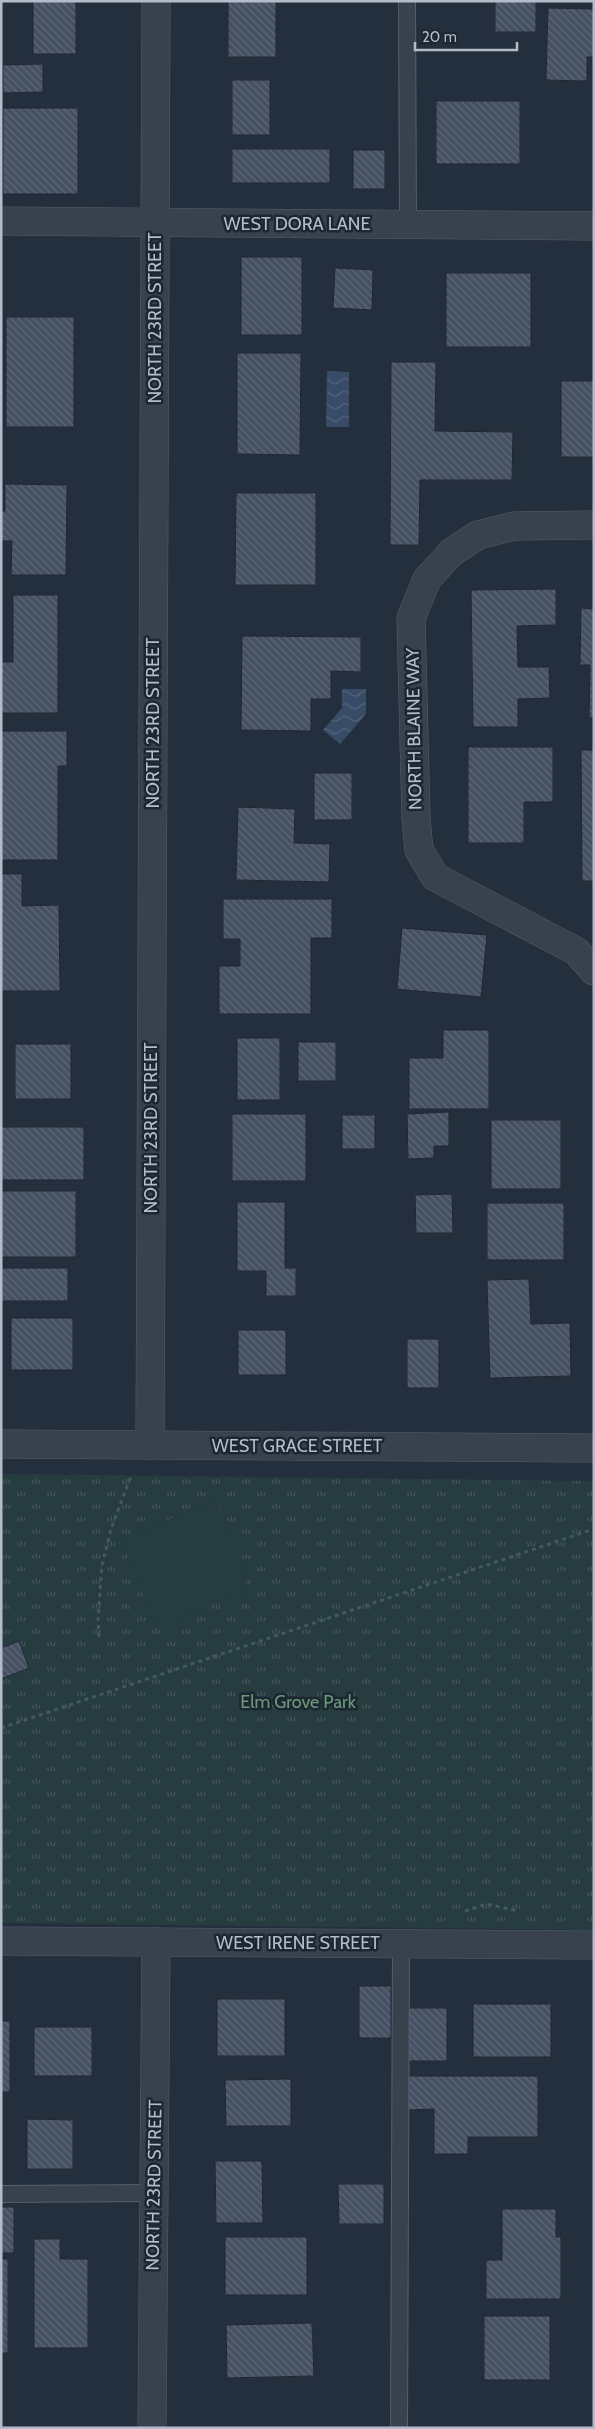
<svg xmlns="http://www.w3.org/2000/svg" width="595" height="2429" viewBox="0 0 595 2429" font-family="Cabin,sans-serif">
<defs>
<pattern id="grass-tufts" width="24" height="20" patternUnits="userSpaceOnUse" patternTransform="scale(1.25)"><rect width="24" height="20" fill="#263c3f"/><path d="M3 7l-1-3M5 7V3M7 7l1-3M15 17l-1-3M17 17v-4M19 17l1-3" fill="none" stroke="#435659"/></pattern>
<pattern id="water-waves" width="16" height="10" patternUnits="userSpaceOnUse" patternTransform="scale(1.25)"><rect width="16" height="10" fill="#394c67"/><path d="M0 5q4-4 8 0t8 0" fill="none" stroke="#53647b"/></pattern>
<pattern id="building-back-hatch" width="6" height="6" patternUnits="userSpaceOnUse" patternTransform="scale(1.25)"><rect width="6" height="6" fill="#455162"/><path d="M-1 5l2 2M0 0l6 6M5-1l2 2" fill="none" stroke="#5d6877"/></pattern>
</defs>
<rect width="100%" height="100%" fill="#242f3e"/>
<!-- grass -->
<polygon fill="url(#grass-tufts)" points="1,1474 594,1481 594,1930 1,1923"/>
<!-- garden -->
<polygon fill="#263c3f" points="217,1500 248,1573 244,1592 157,1627 121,1539"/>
<!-- water -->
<g fill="url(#water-waves)">
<polygon points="327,371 349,372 349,427 326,427"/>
<polygon points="342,689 366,689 366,714 340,744 323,730 342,708"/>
</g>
<!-- building -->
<g fill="url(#building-back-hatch)" stroke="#1f2835">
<rect x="33" y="1" width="43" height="53"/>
<rect x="228" y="1" width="48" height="56"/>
<rect x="495" y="1" width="41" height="31"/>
<polygon points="548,8 594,9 594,57 587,57 587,81 546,80"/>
<polygon points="43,64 43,92 3,93 3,65"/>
<rect x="232" y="80" width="38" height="55"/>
<rect x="436" y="101" width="84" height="63"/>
<rect x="3" y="108" width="75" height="86"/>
<rect x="232" y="149" width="98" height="34"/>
<rect x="353" y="150" width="32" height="39"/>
<rect x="241" y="257" width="61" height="78"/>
<polygon points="335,268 373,270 372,310 333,308"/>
<rect x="446" y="273" width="85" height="74"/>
<rect x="6" y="317" width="68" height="110"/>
<polygon points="237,353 301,353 300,455 237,454"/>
<polygon points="391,362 436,362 435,431 513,432 512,480 420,480 419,545 390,545"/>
<rect x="561" y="381" width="33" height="76"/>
<polygon points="5,484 67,485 66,575 11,575 12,541 1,541 1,511 5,511"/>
<polygon points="236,493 316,493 316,585 235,585"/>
<polygon points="556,589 556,625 517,626 518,667 549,667 550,698 518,699 518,727 473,727 471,590"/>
<polygon points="13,595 58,595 58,713 1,713 1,662 13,662"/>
<polygon points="581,608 594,609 594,718 589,718 590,665 580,665"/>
<polygon points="242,636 361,637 361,672 331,671 331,699 311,699 311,731 241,730"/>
<polygon points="1,731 67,731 67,766 58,766 58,860 1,860"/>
<polygon points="468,747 553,747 553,802 524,802 524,843 468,843"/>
<polygon points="581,750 594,750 594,881 582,881"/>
<rect x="314" y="773" width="38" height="47"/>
<polygon points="238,807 295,809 294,843 330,844 329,882 236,880"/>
<polygon points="1,874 22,874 22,906 59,905 60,991 1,991"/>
<polygon points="223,899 332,899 332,938 311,938 311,1014 219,1014 219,966 240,966 240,939 223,939"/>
<polygon points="402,928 487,935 481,997 397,989"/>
<polygon points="443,1030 489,1030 489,1109 409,1109 409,1058 443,1058"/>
<rect x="237" y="1038" width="43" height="62"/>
<rect x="298" y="1042" width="38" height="39"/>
<rect x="15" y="1044" width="56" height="55"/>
<polygon points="449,1112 449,1146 434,1146 434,1158 408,1159 407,1114"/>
<rect x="232" y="1114" width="74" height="67"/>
<rect x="342" y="1115" width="33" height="34"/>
<rect x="491" y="1120" width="70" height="69"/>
<rect x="1" y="1127" width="83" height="53"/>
<rect x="1" y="1191" width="75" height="66"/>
<polygon points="452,1194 453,1233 416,1233 415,1195"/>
<polygon points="237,1202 285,1202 285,1268 296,1268 296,1296 266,1296 266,1271 237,1271"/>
<rect x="487" y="1203" width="77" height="57"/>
<rect x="1" y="1268" width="67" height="33"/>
<polygon points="529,1279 531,1324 570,1323 571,1376 490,1378 487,1280"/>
<rect x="11" y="1318" width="62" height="52"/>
<rect x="238" y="1330" width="48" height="45"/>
<rect x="407" y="1339" width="32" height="49"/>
<polygon points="19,1641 29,1668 1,1679 1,1648"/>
<rect x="359" y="1986" width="32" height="52"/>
<rect x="217" y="1999" width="68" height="57"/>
<rect x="473" y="2004" width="78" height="53"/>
<rect x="407" y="2008" width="40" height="53"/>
<rect x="1" y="2021" width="9" height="71"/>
<rect x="34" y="2027" width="58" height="49"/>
<polygon points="406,2076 538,2076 538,2137 468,2137 468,2154 434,2154 434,2109 407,2110"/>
<polygon points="291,2079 291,2126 226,2126 225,2080"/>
<polygon points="27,2119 73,2120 73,2169 27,2169"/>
<polygon points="215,2161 262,2161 263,2223 216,2223"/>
<polygon points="338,2184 384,2184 384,2224 339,2224"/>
<rect x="1" y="2207" width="13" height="46"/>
<polygon points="502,2209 556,2209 556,2237 561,2237 561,2299 486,2299 486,2260 502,2260"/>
<rect x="225" y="2237" width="82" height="58"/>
<polygon points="34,2239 60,2239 60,2259 88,2259 88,2348 34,2348"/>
<rect x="1" y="2259" width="7" height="94"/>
<rect x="484" y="2316" width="66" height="64"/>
<polygon points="312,2323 314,2376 227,2378 226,2325"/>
</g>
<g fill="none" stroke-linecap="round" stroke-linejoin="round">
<!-- lane casing -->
<g stroke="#565f6c" stroke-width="18">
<g id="lane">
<polyline points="407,1 408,224"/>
<polyline points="1,2194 154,2193"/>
<polyline points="399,2428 401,1944"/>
</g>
</g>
<!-- street casing -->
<g stroke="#565f6c" stroke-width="29">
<g id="street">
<polyline points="1,221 594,226"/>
<polyline points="594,525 514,526 478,535 452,552 427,579 411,618 416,818 419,850 435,877 576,951 594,971"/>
<polyline points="1,1444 594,1448"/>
<polyline points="150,1445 156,1"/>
<polyline points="1,1941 594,1945"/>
<polyline points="152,2428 156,1942"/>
</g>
</g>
<!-- path -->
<g stroke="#44595c" stroke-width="3" stroke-dasharray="4 4" stroke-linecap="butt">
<polyline points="99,1637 98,1619 102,1565 111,1529 131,1476"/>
<polyline points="1,1728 594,1529"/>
<polyline points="465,1911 486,1904 519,1911"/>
</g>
<!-- lane -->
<use href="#lane" stroke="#38414e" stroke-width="16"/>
<!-- street -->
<use href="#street" stroke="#38414e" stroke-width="28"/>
</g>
<g text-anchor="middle" stroke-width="5" stroke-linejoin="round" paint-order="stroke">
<!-- street labels -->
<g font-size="18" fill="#b4bcc9" stroke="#1d2633">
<text x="297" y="230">WEST DORA LANE</text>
<text transform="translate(155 318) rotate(-90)" y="6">NORTH 23RD STREET</text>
<text transform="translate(153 723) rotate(-90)" y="6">NORTH 23RD STREET</text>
<text transform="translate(414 729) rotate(-91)" y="6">NORTH BLAINE WAY</text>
<text transform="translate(151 1128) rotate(-90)" y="6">NORTH 23RD STREET</text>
<text x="297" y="1452">WEST GRACE STREET</text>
<text x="298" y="1949">WEST IRENE STREET</text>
<text transform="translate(154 2185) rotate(-89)" y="6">NORTH 23RD STREET</text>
</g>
<!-- park labels -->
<g font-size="18" fill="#6b9a76" stroke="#1d2633">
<text x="298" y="1708">Elm Grove Park</text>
</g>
</g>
<!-- border -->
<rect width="595" height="2429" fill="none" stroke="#b4bcc9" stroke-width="5"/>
<!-- scale -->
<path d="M415 42v8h102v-8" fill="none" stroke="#b4bcc9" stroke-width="2.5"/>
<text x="422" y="42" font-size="15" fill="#b4bcc9" stroke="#1d2633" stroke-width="4" paint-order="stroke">20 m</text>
</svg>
